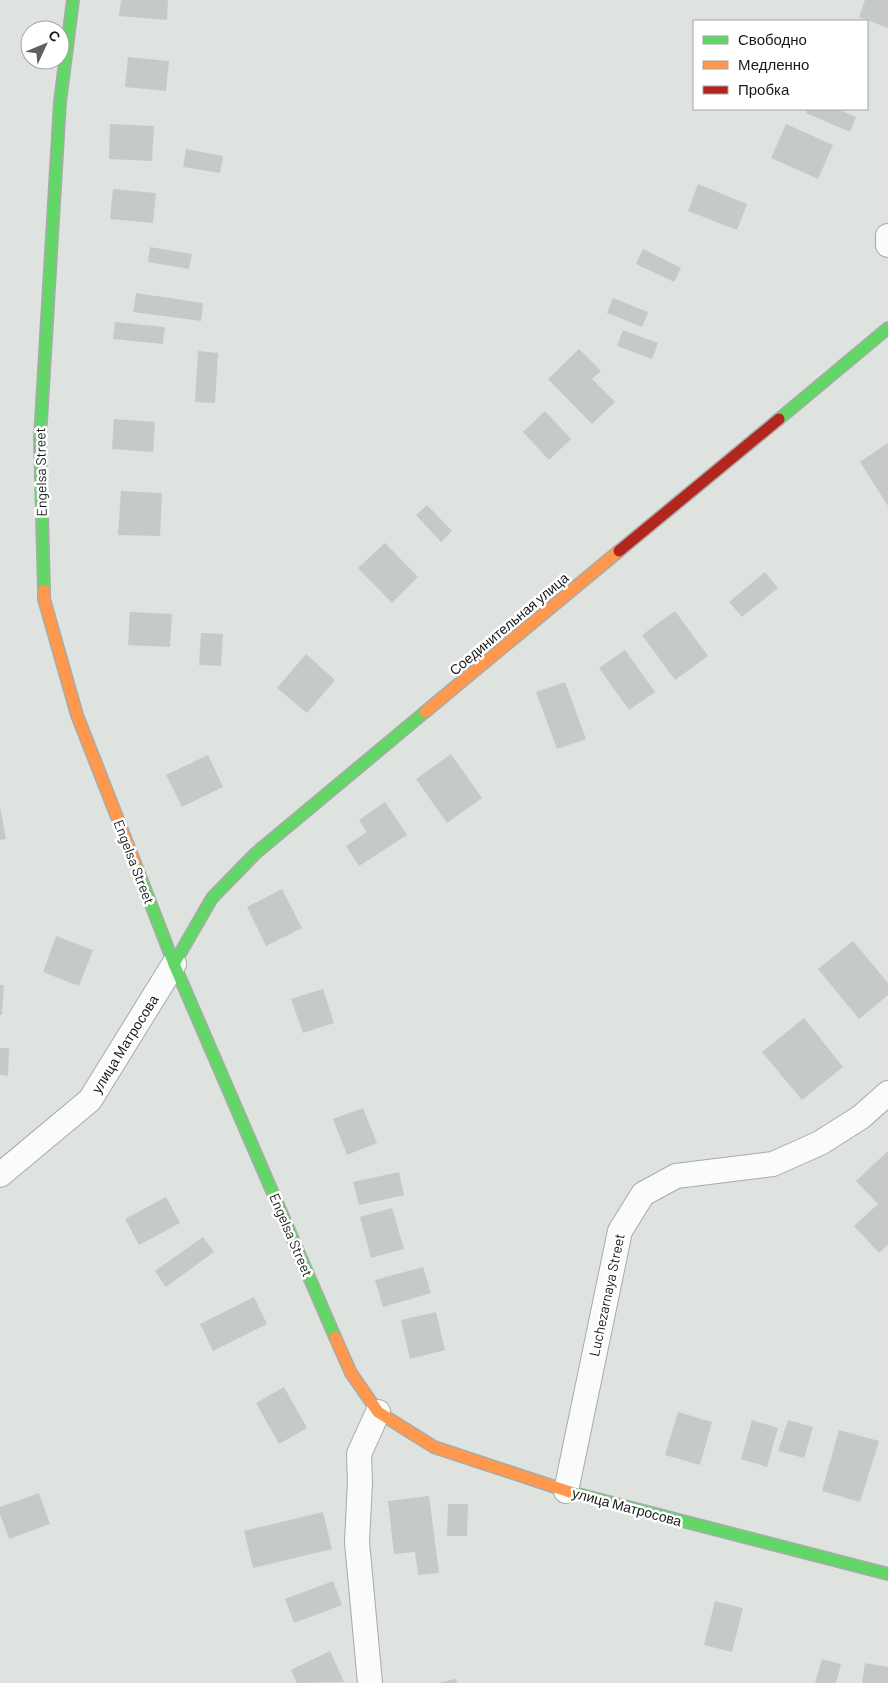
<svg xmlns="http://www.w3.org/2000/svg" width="888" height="1683" viewBox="0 0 888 1683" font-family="Barlow,sans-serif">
<rect width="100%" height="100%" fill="#dee3df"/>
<!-- building -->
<g fill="#c6cac7">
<polygon points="121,0 168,0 167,20 119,16"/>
<polygon points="865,0 888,0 888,28 859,17"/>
<polygon points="128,57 169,61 166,91 125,87"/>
<polygon points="808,109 837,109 856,117 850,132 806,113"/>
<polygon points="110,124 154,126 152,161 109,159"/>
<polygon points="786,124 833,145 818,179 771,158"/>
<polygon points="186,149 223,156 220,173 183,167"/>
<polygon points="698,184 747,204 737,230 688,211"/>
<polygon points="113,189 156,193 153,223 110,219"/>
<polygon points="150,247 192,254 189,269 148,262"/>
<polygon points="643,249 681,268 674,282 636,264"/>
<polygon points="136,293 203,303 201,321 133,312"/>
<polygon points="613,298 648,312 642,327 607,313"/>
<polygon points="115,322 165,327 163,344 113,339"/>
<polygon points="623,330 658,343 652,359 617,346"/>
<polygon points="579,349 601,371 592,379 615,402 592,424 548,379"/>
<polygon points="198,351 218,353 215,403 195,402"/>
<polygon points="545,411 571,439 549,460 523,432"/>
<polygon points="114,419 155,422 153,452 112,449"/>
<polygon points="888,443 888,506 860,462"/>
<polygon points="121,491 162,493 160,536 118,535"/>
<polygon points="427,505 452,531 441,542 416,515"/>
<polygon points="385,543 418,577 392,603 358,568"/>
<polygon points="765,572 778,588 742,617 729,602"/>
<polygon points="675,611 708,656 675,680 642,635"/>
<polygon points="130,612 172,614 170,647 128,645"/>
<polygon points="201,633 223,634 221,666 199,665"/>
<polygon points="625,650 655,692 629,710 599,668"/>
<polygon points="306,654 335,680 307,713 277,688"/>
<polygon points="565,682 586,739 557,749 536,692"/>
<polygon points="451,754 482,798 447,823 416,779"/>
<polygon points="208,755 223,787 182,807 166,775"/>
<polygon points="385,802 407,835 359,866 346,846 367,832 359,820"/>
<polygon points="0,806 6,839 0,840"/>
<polygon points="282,889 302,928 266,946 247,907"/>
<polygon points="56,936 93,950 79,986 43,972"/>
<polygon points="853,941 888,983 888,995 859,1019 818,969"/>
<polygon points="0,985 4,985 2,1015 0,1015"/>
<polygon points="323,989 334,1023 303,1033 291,999"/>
<polygon points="804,1018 843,1067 802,1100 762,1052"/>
<polygon points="0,1048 9,1048 8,1076 0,1075"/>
<polygon points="363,1108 377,1143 347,1155 333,1119"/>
<polygon points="888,1151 888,1245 879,1253 854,1226 878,1204 856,1181"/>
<polygon points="399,1172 404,1195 359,1205 353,1182"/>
<polygon points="166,1197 180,1223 139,1245 125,1219"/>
<polygon points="392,1208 404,1249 371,1258 360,1217"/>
<polygon points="203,1237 214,1252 166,1287 155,1271"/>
<polygon points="423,1267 431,1293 383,1307 375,1280"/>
<polygon points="254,1297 267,1324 213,1351 200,1324"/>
<polygon points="436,1312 445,1350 410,1359 401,1320"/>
<polygon points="284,1387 307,1428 279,1444 256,1403"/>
<polygon points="678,1412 712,1422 700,1465 665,1455"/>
<polygon points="752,1420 778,1428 767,1467 741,1459"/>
<polygon points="788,1420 813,1427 804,1458 778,1451"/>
<polygon points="839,1430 879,1441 860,1502 822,1491"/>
<polygon points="39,1493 50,1524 9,1539 0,1514 0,1507"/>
<polygon points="429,1496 439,1573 418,1575 415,1552 394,1554 388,1501"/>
<polygon points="448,1504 468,1504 467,1536 447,1536"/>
<polygon points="323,1512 332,1549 253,1568 244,1531"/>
<polygon points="333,1581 342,1605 294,1623 285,1599"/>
<polygon points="715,1601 743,1608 732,1652 704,1645"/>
<polygon points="330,1651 344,1682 297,1683 291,1670"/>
<polygon points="822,1659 841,1664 836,1683 815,1683"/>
<polygon points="865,1663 888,1667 888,1683 862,1683"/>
<polygon points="456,1679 457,1683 441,1683 441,1682"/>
</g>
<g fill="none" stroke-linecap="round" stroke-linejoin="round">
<!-- street casing -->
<g stroke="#a8aba9" stroke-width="26">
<g id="street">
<polyline points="888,236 888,245"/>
<polyline points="0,1175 90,1100 174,964"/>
<polyline points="566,1491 620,1231 643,1194 676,1176 773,1164 820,1143 861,1117 888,1093"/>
<polyline points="370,1683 357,1542 360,1482 359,1454 378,1412"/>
</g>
</g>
<!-- fast casing -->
<g stroke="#a8aba9" stroke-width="14">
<g id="fast">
<polyline points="779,419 888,328"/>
<polyline points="44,590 40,438 60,102 73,0"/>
<polyline points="135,863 174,964 335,1337"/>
<polyline points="174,964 212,898 256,853 425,712"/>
<polyline points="570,1492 888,1574"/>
</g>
</g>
<!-- slow casing -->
<g stroke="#a8aba9" stroke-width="14">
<g id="slow">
<polyline points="44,590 44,599 77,715 135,863"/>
<polyline points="425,712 619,551"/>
<polyline points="335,1337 351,1373 378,1412 434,1447 570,1492"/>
</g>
</g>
<!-- jam casing -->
<g stroke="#a8aba9" stroke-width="14">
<polyline id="jam" points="619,551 779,419"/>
</g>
<!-- street -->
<use href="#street" stroke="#fafbfa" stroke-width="24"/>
<!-- fast -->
<use href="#fast" stroke="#63d668" stroke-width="11"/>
<!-- slow -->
<use href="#slow" stroke="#ff974d" stroke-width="11"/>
<!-- jam -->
<use href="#jam" stroke="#b3261e" stroke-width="11"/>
</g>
<g text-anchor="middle" stroke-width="5" stroke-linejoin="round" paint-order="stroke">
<!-- street labels -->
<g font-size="14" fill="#181a19" stroke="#fff">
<text transform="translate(41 472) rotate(-91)" y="5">Engelsa Street</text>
<text transform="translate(509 624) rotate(-40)" y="5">Соединительная улица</text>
<text transform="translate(134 862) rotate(69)" y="5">Engelsa Street</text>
<text transform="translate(125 1044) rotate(-58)" y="5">улица Матросова</text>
<text transform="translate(291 1235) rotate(67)" y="5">Engelsa Street</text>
<text transform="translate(607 1295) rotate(-78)" y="5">Luchezarnaya Street</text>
<text transform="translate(627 1507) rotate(15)" y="5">улица Матросова</text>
</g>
</g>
<!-- legend -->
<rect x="693" y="20" width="175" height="90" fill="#ffffff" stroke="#a3a3a3"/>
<rect x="703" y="36" width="25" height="8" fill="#63d668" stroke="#a3a3a3"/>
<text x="738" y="45" font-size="15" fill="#181a19">Свободно</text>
<rect x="703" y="61" width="25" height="8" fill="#ff974d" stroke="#a3a3a3"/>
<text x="738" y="70" font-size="15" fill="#181a19">Медленно</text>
<rect x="703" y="86" width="25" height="8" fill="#b3261e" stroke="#a3a3a3"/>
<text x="738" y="95" font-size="15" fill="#181a19">Пробка</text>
<!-- north arrow -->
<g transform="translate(45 45) rotate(46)"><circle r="24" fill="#ffffff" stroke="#a3a3a3"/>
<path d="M0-4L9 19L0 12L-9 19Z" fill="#5d605e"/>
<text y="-8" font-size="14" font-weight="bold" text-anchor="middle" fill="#181a19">С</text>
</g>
</svg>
